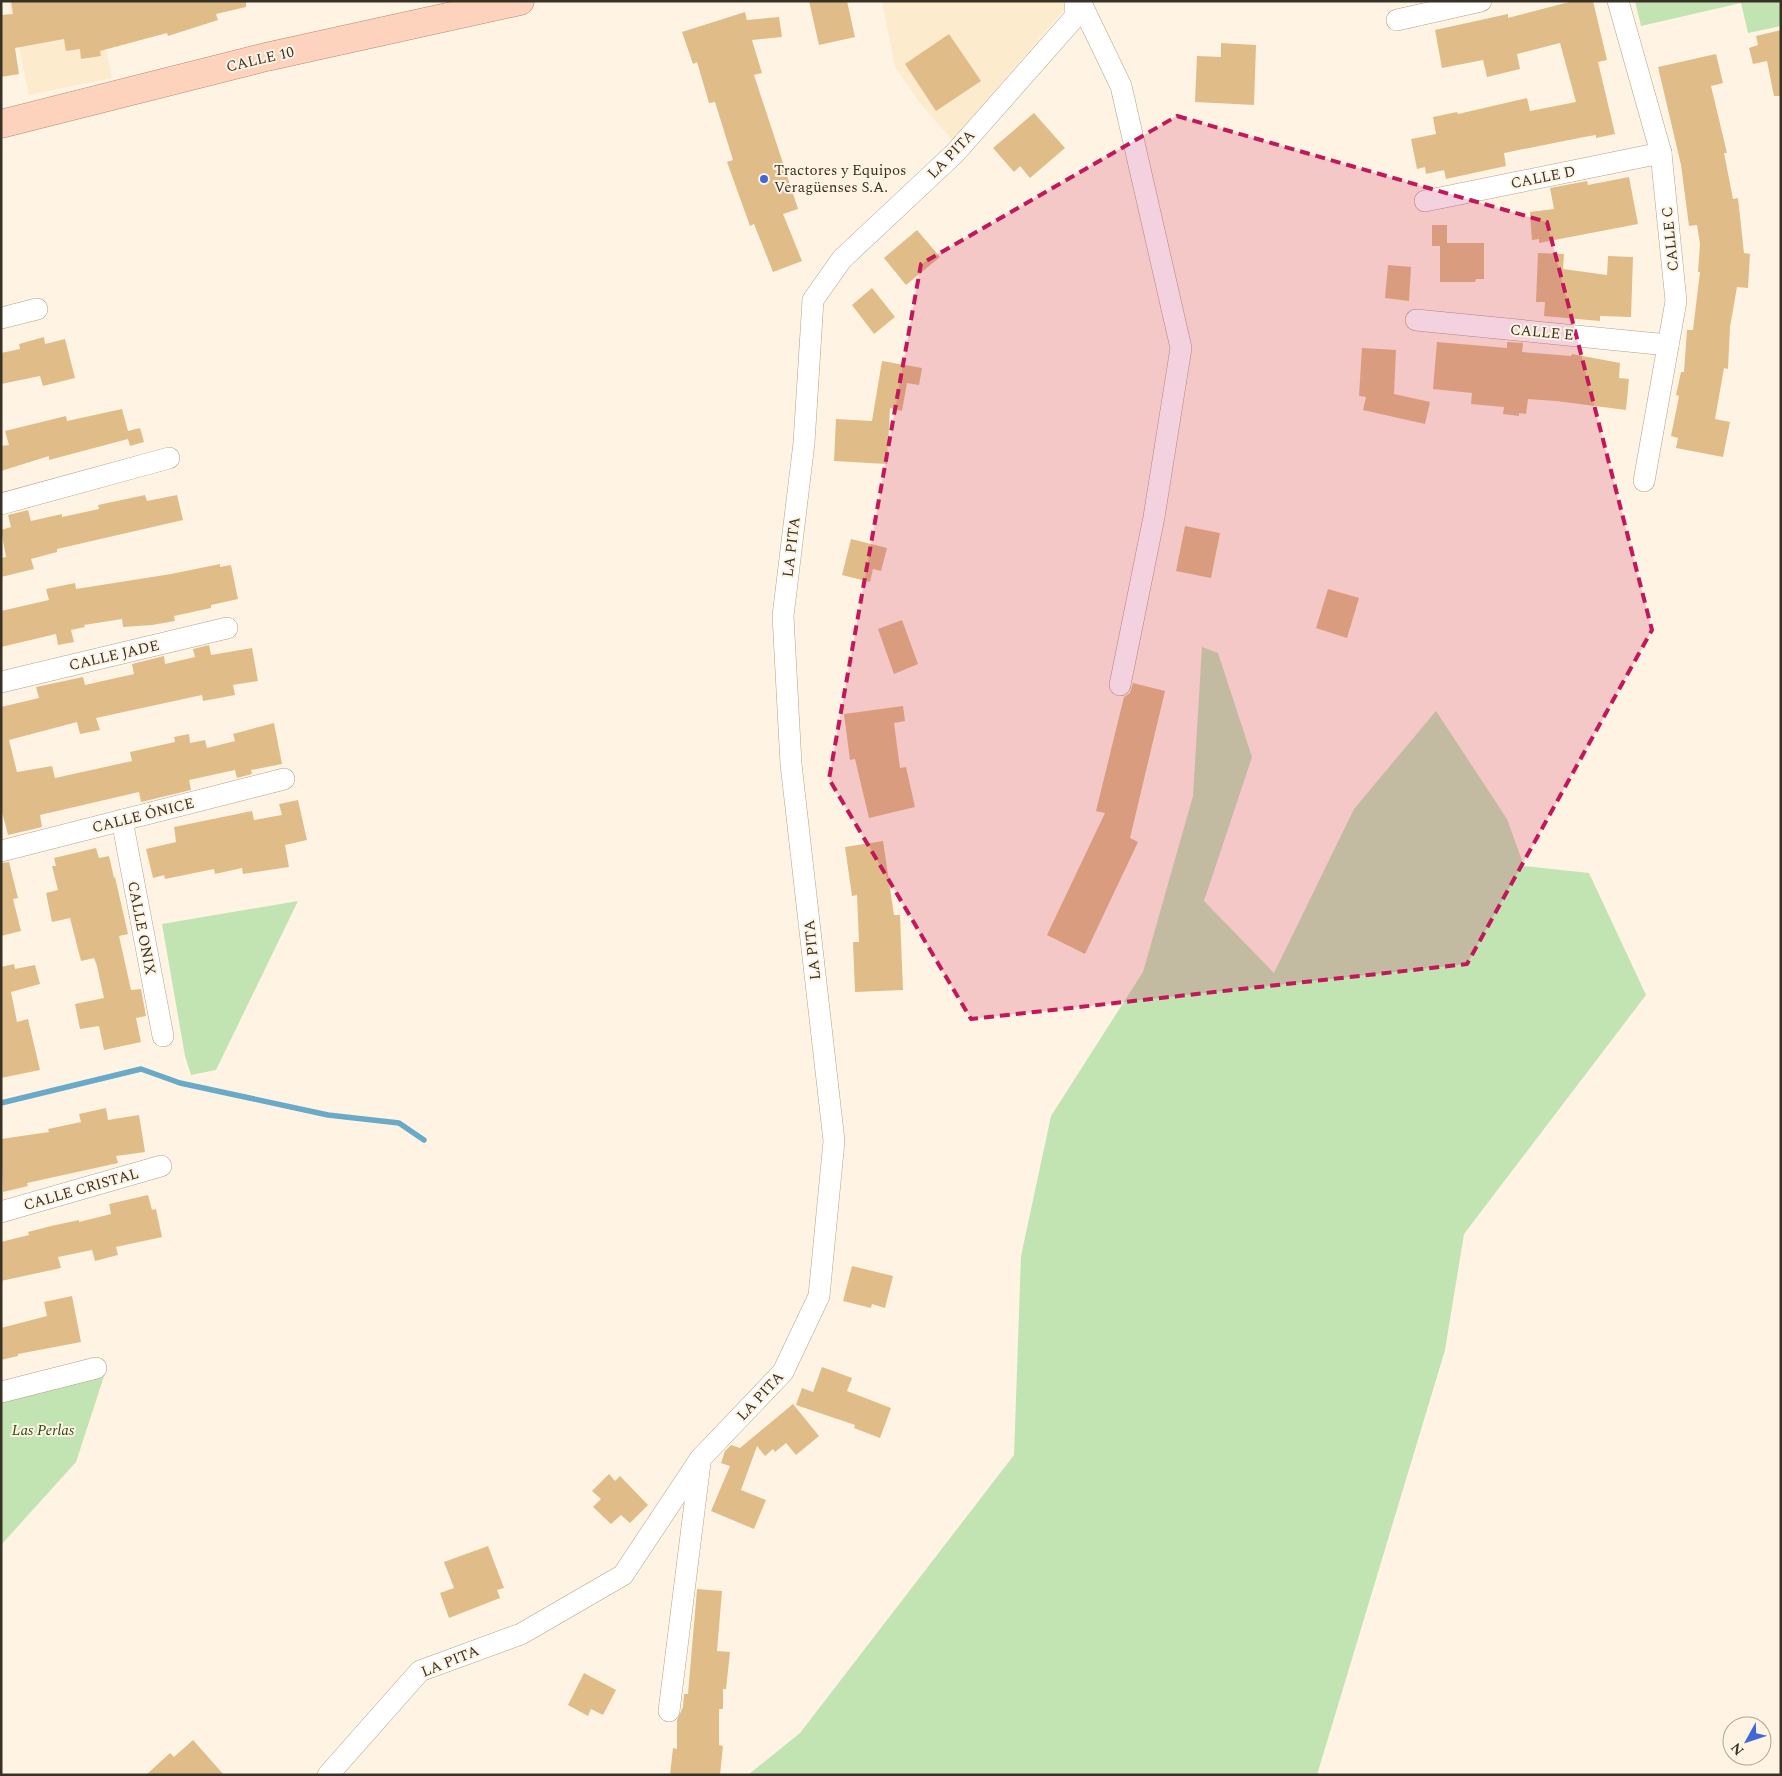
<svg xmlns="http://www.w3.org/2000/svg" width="1782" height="1776" viewBox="0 0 1782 1776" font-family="Spectral,serif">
<rect width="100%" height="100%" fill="#fff4e3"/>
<!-- built -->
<g fill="#fcebcd">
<polygon points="9,1 96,1 112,78 29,95"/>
<polygon points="882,1 1064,1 1064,10 952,140 920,103 895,67"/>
</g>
<!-- green -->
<g fill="#c2e4b3">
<polygon points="1635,1 1781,1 1781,26 1748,33 1741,3 1641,26"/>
<polygon points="1202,647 1218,653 1252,757 1204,901 1274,973 1354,809 1436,711 1507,819 1524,866 1589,873 1646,995 1464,1234 1445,1350 1317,1775 748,1775 800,1733 1014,1455 1021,1256 1051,1116 1143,972 1193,796"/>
<polygon points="298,901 216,1070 191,1075 185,1056 162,924"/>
<polygon points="105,1373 76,1462 1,1545 1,1399"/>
</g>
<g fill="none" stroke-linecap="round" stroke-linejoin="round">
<!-- stream -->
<polyline stroke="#69aac9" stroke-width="5.5" points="1,1103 141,1069 180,1083 328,1115 399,1123 424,1140"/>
</g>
<!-- building -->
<g fill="#e0bd88">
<polygon points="11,1 246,1 246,7 216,14 218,20 168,36 167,33 100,51 101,56 81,59 80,49 66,51 64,39 15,48 19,74 1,77 1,15 13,14"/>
<polygon points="809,1 847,1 855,37 819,45"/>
<polygon points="1573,1 1593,1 1607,60 1598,62 1615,134 1596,138 1596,135 1584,137 1504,153 1506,166 1446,179 1444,170 1426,174 1425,167 1417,169 1411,139 1436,134 1433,117 1457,112 1458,114 1527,98 1530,111 1576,102 1560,43 1517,54 1520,69 1487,77 1483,60 1442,68 1435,30 1508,14 1508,18"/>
<polygon points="745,12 747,20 779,17 782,37 752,40 762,73 754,75 798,209 783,214 802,261 773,272 754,224 750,226 727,162 733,160 715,102 709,103 697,62 693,64 682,32"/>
<polygon points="1781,30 1781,96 1774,96 1767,61 1753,64 1749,48 1758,45 1756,36"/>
<polygon points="949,34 981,81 936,111 905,64"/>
<polygon points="1221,43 1256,45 1254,105 1195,102 1197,56 1221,57"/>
<polygon points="1716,54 1723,83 1711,86 1727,153 1724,153 1733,199 1738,198 1744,253 1750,254 1748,288 1737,287 1730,327 1728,369 1724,368 1715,419 1730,422 1723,457 1676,448 1678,438 1671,436 1679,396 1676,395 1681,372 1684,372 1687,330 1693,330 1700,272 1698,272 1700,244 1697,225 1689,226 1681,165 1658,67"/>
<polygon points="1034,113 1065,148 1030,178 1020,166 1014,172 993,148"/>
<polygon points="1629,177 1638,224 1539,243 1539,239 1532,240 1530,212 1554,209 1550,188 1587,181 1588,185"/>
<polygon points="1432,225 1447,225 1447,243 1484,243 1484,279 1476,279 1475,282 1440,282 1440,246 1432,246"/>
<polygon points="917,230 940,257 906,285 884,258"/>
<polygon points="1538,253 1564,254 1563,269 1607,275 1608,256 1633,257 1631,317 1600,316 1600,321 1544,316 1545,302 1536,302"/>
<polygon points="1388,265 1411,267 1409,301 1385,298"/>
<polygon points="872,288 895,317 874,334 852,305"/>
<polygon points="44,337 45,344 65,339 75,378 43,386 40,376 1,384 1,353 20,349 19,344"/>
<polygon points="1437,342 1507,348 1507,342 1523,343 1522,352 1571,356 1572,354 1620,363 1619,378 1629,379 1626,410 1556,401 1528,399 1526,414 1519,413 1519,416 1503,414 1504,407 1471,404 1472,393 1433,389"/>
<polygon points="1362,348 1396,350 1394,394 1430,402 1425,424 1363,410 1366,397 1359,396"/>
<polygon points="882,361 922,368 919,385 907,383 902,411 890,408 887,464 834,461 836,419 872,421"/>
<polygon points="122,409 128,431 140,428 144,442 130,446 128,439 49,460 49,456 1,471 1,446 9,445 5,431 66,416 67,421"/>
<polygon points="145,495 147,501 177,495 183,520 57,549 57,552 31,559 34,569 1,577 1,558 6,557 1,530 11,527 8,515 28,510 31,521 62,514 62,517 99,509 98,505"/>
<polygon points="1185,526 1220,533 1211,578 1176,571"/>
<polygon points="851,539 887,548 881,571 873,569 870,582 842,575"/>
<polygon points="220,564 220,567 231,565 238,599 211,605 211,608 174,616 175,621 152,625 123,627 122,619 84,625 85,627 71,630 74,642 58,645 56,634 1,647 1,611 49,600 46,589 75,583 76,589 171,574"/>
<polygon points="1328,589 1359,598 1347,638 1316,628"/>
<polygon points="902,620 918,664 894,674 878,629"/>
<polygon points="209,645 211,655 252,648 258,681 233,685 235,695 203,701 202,695 96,718 100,730 80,734 77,722 9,740 17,772 52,766 55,778 132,761 130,752 175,742 174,737 189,734 190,743 205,740 207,748 235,741 233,734 274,723 282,764 251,770 252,774 237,778 235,770 189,780 191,790 141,802 139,792 40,815 42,827 8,835 1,808 1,707 39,698 36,687 83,677 85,685 134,674 132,664 164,656 165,664 195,657 193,649"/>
<polygon points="1133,683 1165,691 1130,838 1138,842 1085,954 1047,935 1105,813 1096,811 1124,697 1130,693"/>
<polygon points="903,706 905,721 894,723 900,768 906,767 915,807 869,818 855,759 850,760 844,714"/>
<polygon points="298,800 307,840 285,845 289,867 243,874 242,868 215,874 214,869 165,879 164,875 153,878 146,849 176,842 174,827 252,811 254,820 282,815 279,804"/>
<polygon points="883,841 894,915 900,915 903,990 855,992 853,942 859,942 857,895 852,896 845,847"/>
<polygon points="96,848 99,858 109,856 114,878 115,877 128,934 119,936 131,990 141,989 146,1016 136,1018 141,1042 104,1050 99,1026 80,1029 75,1004 104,998 97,966 94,958 81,961 70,918 52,922 46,893 58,890 52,866 56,866 54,858"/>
<polygon points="9,862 18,898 13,899 21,931 1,936 1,863"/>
<polygon points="14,964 15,969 35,965 40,984 11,992 17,1022 28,1019 40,1070 1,1078 1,967"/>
<polygon points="106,1108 108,1120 139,1115 145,1152 116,1156 118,1163 27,1183 28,1186 3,1192 1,1139 49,1132 48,1129 81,1122 79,1114"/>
<polygon points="148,1195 152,1210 156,1209 162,1237 116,1247 118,1255 95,1261 92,1250 58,1257 61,1268 1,1281 1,1242 29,1235 28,1232 51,1226 79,1220 79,1222 111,1214 109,1204"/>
<polygon points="852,1266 893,1276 885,1308 872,1304 871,1308 843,1301"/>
<polygon points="72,1296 81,1342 18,1354 18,1356 1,1360 1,1328 47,1316 44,1302"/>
<polygon points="822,1367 852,1378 847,1391 891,1408 880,1438 854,1428 855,1425 796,1405 802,1388 813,1392"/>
<polygon points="793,1404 819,1436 796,1455 786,1443 775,1452 773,1449 765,1456 757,1446 741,1490 766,1500 754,1529 711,1511 730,1466 721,1463 725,1451 731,1445 740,1448"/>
<polygon points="609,1474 615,1481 620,1476 648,1505 630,1523 621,1515 611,1524 593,1507 601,1499 592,1491"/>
<polygon points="488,1546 504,1588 497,1590 500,1598 449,1618 440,1593 454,1588 444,1562"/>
<polygon points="697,1589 722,1591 717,1651 730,1652 726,1689 723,1689 723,1709 719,1709 719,1745 723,1746 720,1775 670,1775 673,1748 677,1749 677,1720 683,1707 684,1694 688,1694"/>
<polygon points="584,1673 616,1690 603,1715 591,1709 588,1716 568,1705"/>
<polygon points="193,1740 224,1775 146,1775 170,1753 174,1757"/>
</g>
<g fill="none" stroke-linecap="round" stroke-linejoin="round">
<!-- minor casing -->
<g stroke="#b1a286" stroke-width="22">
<g id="minor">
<polyline points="1080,1 1121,86 1181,348 1154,517 1120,685"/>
<polyline points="1618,1 1661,153 1676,301 1644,481"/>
<polyline points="1397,20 1481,1"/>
<polyline points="1425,201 1661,153"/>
<polyline points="1,318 37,309"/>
<polyline points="1416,320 1668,345"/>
<polyline points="1,504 169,458"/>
<polyline points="1,682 227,628"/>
<polyline points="122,820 163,1036"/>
<polyline points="1,851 284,779"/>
<polyline points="1,1212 161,1166"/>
<polyline points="1,1392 96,1368"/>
<polyline points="669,1711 700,1463"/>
<polyline points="328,1775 420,1671 521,1634 623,1575 700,1459 783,1372 819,1296 834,1141 791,764 783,616 804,443 813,300 842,259 955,153 1075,17 1075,1"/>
</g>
</g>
<!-- major casing -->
<g stroke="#b7876c" stroke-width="29">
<polyline id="major" points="1,124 266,57 520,1"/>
</g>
<!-- minor -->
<use href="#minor" stroke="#fff" stroke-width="21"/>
<!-- major -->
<use href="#major" stroke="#fdd3bd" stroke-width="28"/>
</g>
<!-- marked area -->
<path fill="#c2185b" fill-opacity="0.2" stroke="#c2185b" stroke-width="4" stroke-dasharray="10 6" stroke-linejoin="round" d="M1177 116 1547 222 1652 630 1467 964 971 1019 829 779 921 264Z"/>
<!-- markers -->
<circle fill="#4168d9" stroke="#fff4e3" stroke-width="2" cx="764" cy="179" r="5"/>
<g text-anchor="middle" stroke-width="4" stroke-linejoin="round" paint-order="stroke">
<!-- street labels -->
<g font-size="15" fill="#383126" stroke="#fff4e3">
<text transform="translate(260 59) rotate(-13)" y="5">CALLE 10</text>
<text transform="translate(951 154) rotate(-46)" y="5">LA PITA</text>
<text transform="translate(1543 177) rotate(-11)" y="5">CALLE D</text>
<text transform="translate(1670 239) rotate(-96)" y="5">CALLE C</text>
<text transform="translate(1542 332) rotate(5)" y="5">CALLE E</text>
<text transform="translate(791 547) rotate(-83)" y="5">LA PITA</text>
<text transform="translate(114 655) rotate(-13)" y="5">CALLE JADE</text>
<text transform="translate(143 815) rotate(-14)" y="5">CALLE ÓNICE</text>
<text transform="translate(142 928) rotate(79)" y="5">CALLE ONIX</text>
<text transform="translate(812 950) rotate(-96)" y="5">LA PITA</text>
<text transform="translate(81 1189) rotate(-16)" y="5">CALLE CRISTAL</text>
<text transform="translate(760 1396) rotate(-47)" y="5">LA PITA</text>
<text transform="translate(450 1661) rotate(-22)" y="5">LA PITA</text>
</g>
<!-- poi labels -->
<g font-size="15" fill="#383126" stroke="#fff4e3" text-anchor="start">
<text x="774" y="175">Tractores y Equipos<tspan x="774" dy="17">Veragüenses S.A.</tspan></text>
</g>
<!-- park labels -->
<g font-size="15" font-style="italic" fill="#274713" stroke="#fff4e3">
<text x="43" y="1435">Las Perlas</text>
</g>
</g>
<!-- border -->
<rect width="1782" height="1776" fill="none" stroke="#383126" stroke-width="5"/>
<!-- north arrow -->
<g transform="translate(1747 1741) rotate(230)"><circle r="24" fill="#fff4e3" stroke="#afa697"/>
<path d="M0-4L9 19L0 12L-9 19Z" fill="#4168d9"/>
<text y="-8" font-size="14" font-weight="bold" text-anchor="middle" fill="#383126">N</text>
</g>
</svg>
